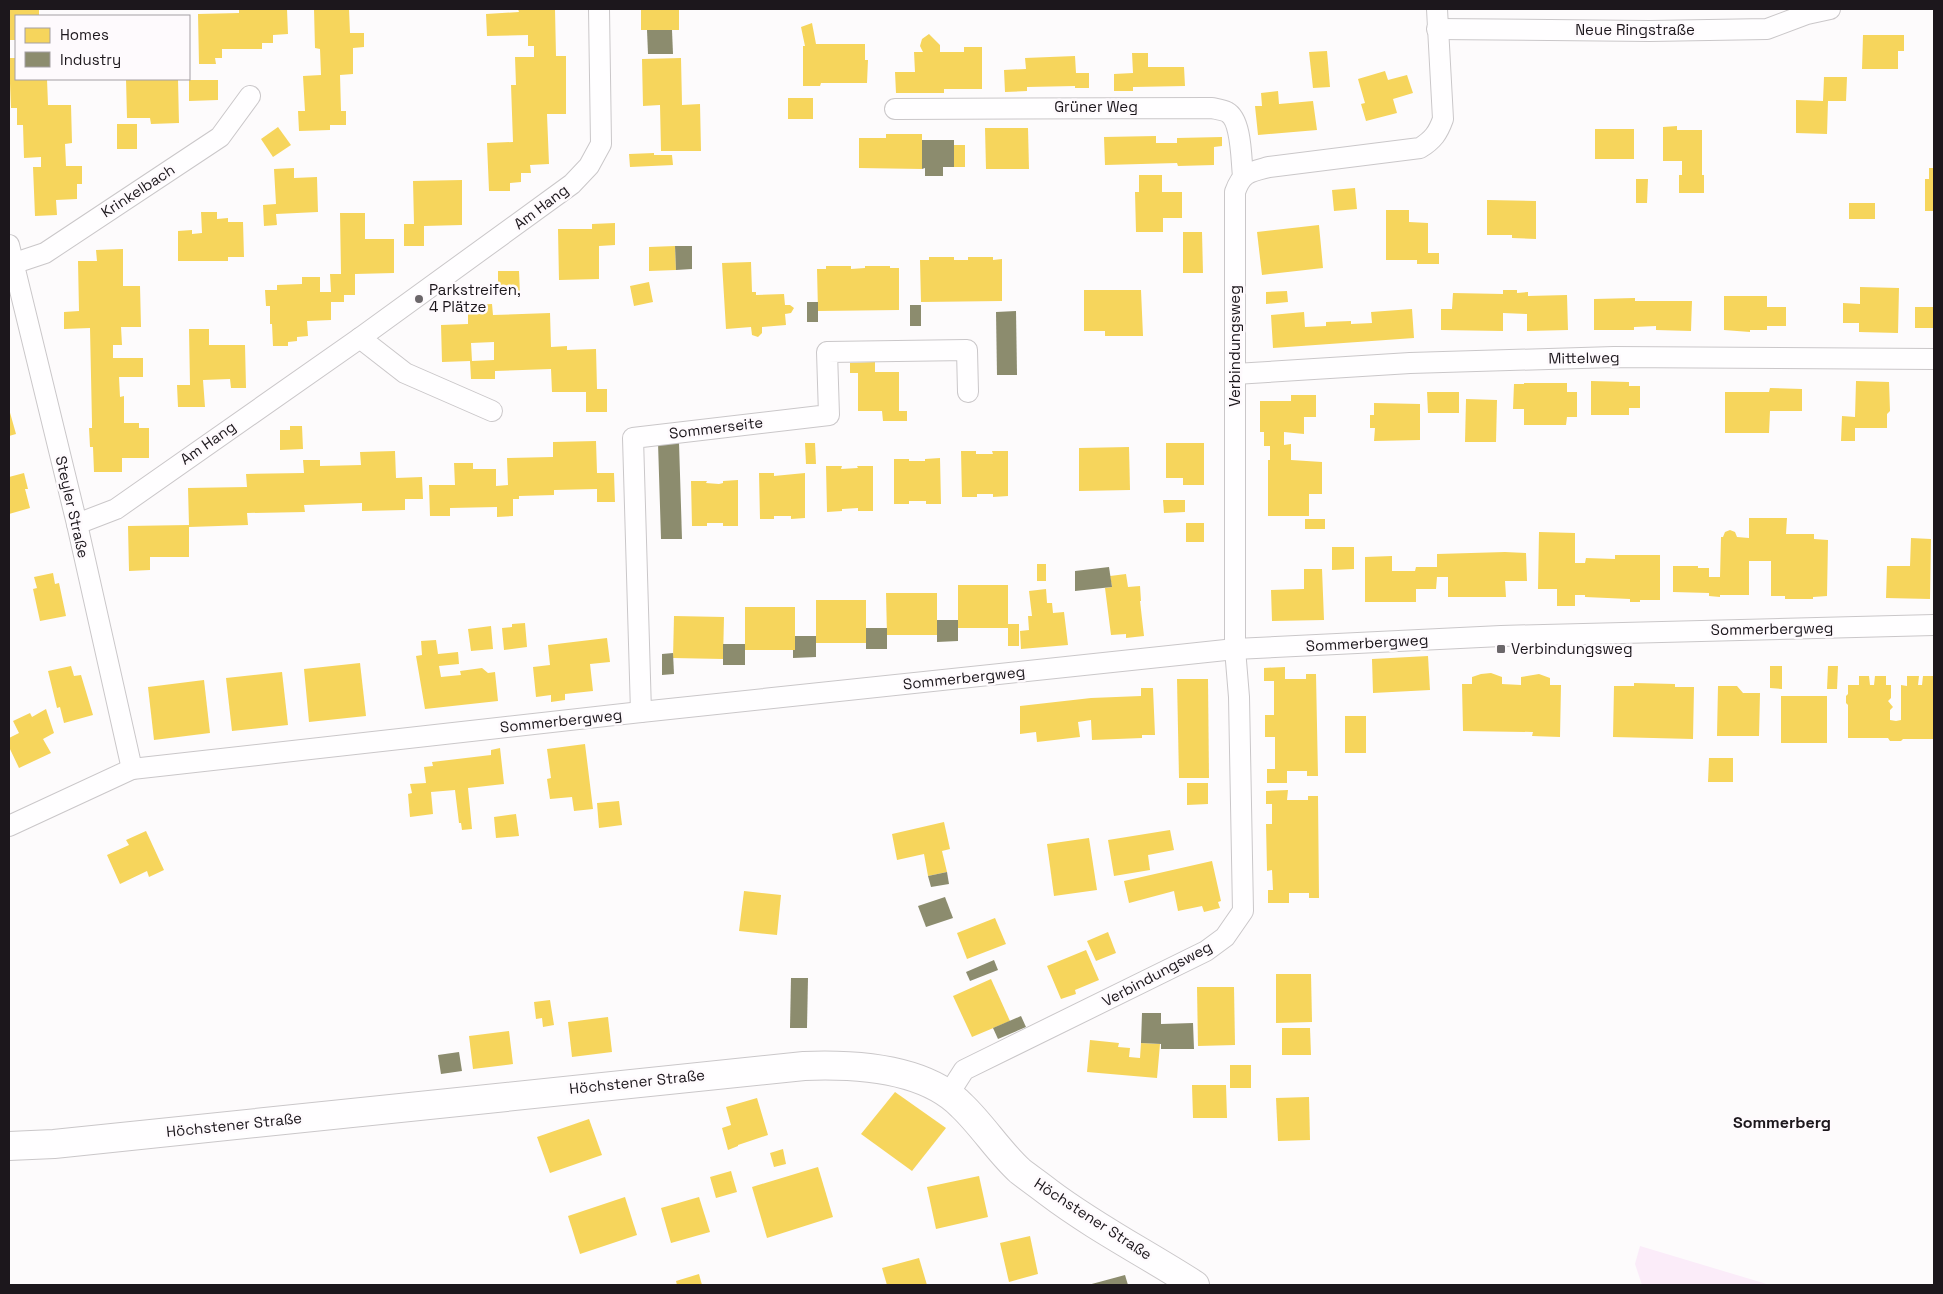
<svg xmlns="http://www.w3.org/2000/svg" width="1943" height="1294" viewBox="0 0 1943 1294" font-family="'Space Grotesk',sans-serif">
<rect width="100%" height="100%" fill="#fdfbfc"/>
<!-- green -->
<polygon fill="#fbecf9" points="1640,1246 1770,1285 1642,1285 1635,1264"/>
<!-- homes -->
<g fill="#f6d55c" fill-rule="evenodd">
<polygon points="9,9 39,9 39,16 16,16 16,40 9,40"/>
<polygon points="239,9 287,9 288,34 273,35 273,43 262,43 262,49 222,49 222,58 215,58 216,64 199,64 198,14 239,13"/>
<polygon points="314,9 349,9 350,33 364,33 364,47 353,48 353,74 340,75 341,111 346,111 346,125 330,125 330,130 299,131 298,111 305,111 303,76 321,75 320,49 315,48"/>
<polygon points="518,9 555,9 556,56 566,56 566,114 547,114 549,164 530,165 531,173 521,173 521,182 510,183 510,191 489,191 487,143 513,142 511,85 516,85 515,57 534,57 534,46 528,46 528,35 487,36 486,14 519,12"/>
<rect x="641" y="9" width="38" height="21"/>
<polygon points="812,23 816,44 865,44 865,60 868,60 867,83 821,83 820,86 803,86 803,46 805,46 801,27"/>
<polygon points="929,34 940,45 940,52 964,52 964,47 982,47 982,89 944,89 944,93 896,93 895,72 915,72 914,52 923,52 920,46 922,39"/>
<polygon points="1863,35 1904,35 1904,51 1898,51 1898,69 1862,69"/>
<polygon points="1327,51 1330,87 1313,88 1309,52"/>
<polygon points="1132,53 1148,53 1148,67 1184,67 1185,86 1133,87 1133,91 1114,91 1114,74 1133,73"/>
<polygon points="1075,56 1076,73 1089,73 1089,88 1075,88 1075,86 1027,87 1027,91 1005,92 1004,70 1026,69 1025,58"/>
<polygon points="9,58 16,58 16,79 47,79 48,105 71,105 72,143 65,144 66,166 82,166 82,184 77,184 77,199 56,200 57,215 35,216 33,167 41,167 41,157 24,158 23,125 17,125 17,108 11,108"/>
<polygon points="681,58 682,105 700,104 701,151 661,151 660,105 643,106 642,59"/>
<polygon points="1385,71 1388,80 1407,75 1413,93 1393,99 1397,113 1366,121 1361,104 1365,103 1358,79"/>
<polygon points="1824,77 1847,77 1846,101 1828,101 1827,134 1796,133 1796,100 1823,101"/>
<polygon points="126,79 178,79 179,123 151,124 150,118 127,118"/>
<polygon points="189,80 218,80 218,100 189,101"/>
<polygon points="1278,91 1279,104 1313,101 1317,130 1258,135 1255,106 1262,106 1261,93"/>
<rect x="788" y="98" width="25" height="21"/>
<rect x="117" y="124" width="20" height="25"/>
<polygon points="1677,126 1677,130 1702,130 1702,175 1704,175 1704,193 1679,193 1679,175 1682,175 1682,161 1663,161 1663,127"/>
<polygon points="278,127 291,145 273,157 261,139"/>
<polygon points="985,128 1028,128 1029,169 986,169"/>
<rect x="1595" y="129" width="39" height="30"/>
<polygon points="886,134 922,134 922,169 859,168 859,138 886,138"/>
<polygon points="1156,136 1156,143 1177,143 1177,138 1222,137 1222,146 1214,147 1214,165 1178,166 1177,163 1105,165 1104,137"/>
<rect x="954" y="145" width="11" height="22"/>
<polygon points="654,153 654,155 672,155 673,165 630,167 629,154"/>
<polygon points="294,168 294,178 317,177 318,212 276,214 277,225 264,226 263,205 276,204 274,169"/>
<polygon points="1929,168 1934,168 1934,211 1925,211 1925,179 1929,179"/>
<polygon points="1139,175 1162,175 1162,192 1182,192 1182,218 1163,218 1163,232 1136,232 1135,192 1139,192"/>
<polygon points="1636,179 1648,179 1647,203 1636,203"/>
<polygon points="462,180 462,225 424,226 424,246 404,246 404,224 414,224 413,181"/>
<polygon points="1355,188 1357,209 1334,211 1332,190"/>
<polygon points="1487,200 1536,201 1536,239 1512,238 1512,235 1487,235"/>
<rect x="1849" y="203" width="26" height="16"/>
<polygon points="1386,210 1409,210 1409,222 1428,223 1428,253 1439,253 1439,264 1417,264 1417,260 1386,260"/>
<polygon points="201,212 217,212 217,219 228,218 228,222 243,222 244,257 228,257 228,261 178,261 178,231 192,230 192,234 202,233"/>
<polygon points="340,213 365,213 365,239 394,239 394,273 355,274 355,295 344,295 344,302 331,302 331,320 307,321 308,336 297,337 297,341 288,342 288,346 273,346 272,324 270,324 270,306 266,306 265,290 277,290 277,285 302,284 302,277 320,277 320,292 331,292 330,274 341,274"/>
<polygon points="615,223 615,245 599,246 599,279 559,280 558,229 592,229 592,224"/>
<polygon points="1319,225 1323,268 1262,275 1257,232"/>
<polygon points="1183,232 1202,232 1203,273 1183,273"/>
<polygon points="675,246 676,270 649,271 649,247"/>
<polygon points="123,249 123,286 140,286 141,327 121,327 122,345 113,345 113,358 143,358 143,377 119,377 120,397 124,396 124,423 139,423 139,428 149,428 149,458 122,458 122,472 94,472 93,447 90,447 89,428 92,428 92,423 90,328 64,329 64,312 79,311 78,261 97,261 96,250"/>
<polygon points="929,257 954,257 954,260 968,260 968,257 993,257 993,260 1002,259 1002,301 921,302 920,260 929,260"/>
<polygon points="751,262 752,292 756,292 756,295 784,294 785,305 790,305 794,308 791,313 785,314 786,325 762,327 762,333 758,337 752,335 751,327 726,329 722,263"/>
<polygon points="826,266 851,266 851,269 865,268 865,266 890,266 890,268 899,268 899,310 818,311 817,269 826,269"/>
<polygon points="498,271 519,271 520,295 498,295"/>
<polygon points="649,282 653,302 634,306 630,286"/>
<polygon points="1860,287 1899,288 1898,333 1859,332 1859,323 1843,323 1843,303 1860,304"/>
<polygon points="1084,290 1141,290 1143,336 1105,336 1105,331 1084,331"/>
<polygon points="1503,290 1517,290 1517,293 1528,292 1528,296 1567,295 1568,330 1527,331 1527,314 1503,313 1503,331 1441,330 1441,309 1452,309 1453,293 1503,294"/>
<polygon points="1287,291 1288,302 1266,304 1266,292"/>
<polygon points="1724,296 1767,296 1767,307 1786,307 1786,326 1767,326 1767,330 1750,330 1750,332 1724,330"/>
<polygon points="1635,298 1635,301 1692,301 1691,331 1656,330 1656,326 1634,327 1634,330 1594,330 1594,299"/>
<path d="M492 304 493 315 550 313 551 347 567 346V350L596 349 597 389H607V412H586V392H552L551 369 495 371V379H471L470 361 442 362 441 325 468 324V305ZM494 342V360L472 361 471 343Z"/>
<rect x="1915" y="307" width="19" height="21"/>
<polygon points="1412,309 1414,338 1273,348 1271,315 1304,312 1305,327 1326,326 1326,322 1351,321 1351,324 1372,323 1371,312"/>
<polygon points="189,329 209,329 209,345 245,345 246,388 231,388 230,379 203,380 205,407 178,407 177,385 190,385"/>
<polygon points="875,362 875,372 899,372 899,411 907,411 907,421 883,421 882,411 858,411 858,373 850,373 850,363"/>
<polygon points="1591,381 1629,382 1629,386 1640,386 1640,408 1629,408 1629,415 1591,415"/>
<polygon points="1856,381 1889,382 1890,411 1887,414 1887,428 1855,428 1855,441 1841,441 1842,416 1855,417"/>
<polygon points="1524,383 1567,383 1567,392 1577,392 1577,417 1567,417 1566,425 1524,425 1524,409 1513,409 1514,384 1524,384"/>
<polygon points="1770,388 1802,389 1802,411 1770,411 1769,433 1725,433 1725,392 1769,392"/>
<polygon points="1427,392 1459,392 1459,413 1428,413"/>
<polygon points="1291,395 1316,395 1316,417 1304,417 1304,434 1284,432 1284,445 1291,444 1291,460 1322,462 1322,494 1309,494 1309,516 1268,516 1268,460 1270,460 1270,446 1264,446 1264,432 1260,432 1260,401 1291,401"/>
<polygon points="1466,399 1497,400 1496,442 1465,442"/>
<polygon points="1374,403 1420,404 1420,440 1374,441 1375,428 1370,428 1370,415 1374,415"/>
<polygon points="9,409 16,434 9,436"/>
<polygon points="290,426 302,426 303,449 280,450 280,430 290,430"/>
<polygon points="596,441 597,473 614,473 615,502 597,502 597,489 554,490 554,495 519,496 519,499 513,499 513,516 497,517 497,507 450,508 450,516 430,516 429,485 455,485 454,463 473,463 473,469 496,469 496,486 508,485 507,458 553,457 553,442"/>
<polygon points="805,443 815,443 816,464 806,464"/>
<polygon points="1166,443 1204,443 1204,485 1183,485 1183,478 1166,478"/>
<polygon points="1129,447 1130,490 1079,491 1079,448"/>
<polygon points="395,451 396,478 422,477 423,499 405,499 405,510 362,511 362,503 304,505 305,512 247,513 248,525 189,527 189,557 150,557 150,570 129,571 128,526 189,525 188,488 247,487 246,474 304,473 303,460 320,460 320,466 361,465 360,452"/>
<polygon points="961,451 976,451 976,454 993,454 992,451 1008,451 1008,496 993,497 993,494 977,494 977,497 962,497"/>
<polygon points="940,458 941,504 926,504 926,501 909,501 909,504 894,504 894,459 909,459 909,461 925,461 925,459"/>
<polygon points="826,466 842,466 841,469 858,468 857,466 873,466 873,511 858,511 858,508 842,509 842,511 827,512"/>
<polygon points="24,473 28,489 25,489 30,508 9,514 9,477"/>
<polygon points="759,473 774,473 774,476 805,473 805,518 791,519 791,516 774,516 774,519 760,519"/>
<polygon points="738,480 738,526 723,526 723,523 707,523 707,526 692,526 691,481 707,481 706,483 719,484 723,483 723,481"/>
<polygon points="1163,500 1185,500 1185,512 1164,513"/>
<polygon points="1749,518 1787,518 1786,534 1814,534 1814,539 1828,540 1827,596 1813,597 1813,599 1785,599 1785,596 1771,596 1771,561 1749,561 1749,595 1720,595 1720,597 1709,596 1709,593 1673,592 1673,566 1698,566 1698,568 1709,568 1709,577 1720,577 1721,537 1723,537 1725,532 1730,530 1735,532 1737,537 1749,538"/>
<rect x="1305" y="519" width="20" height="10"/>
<rect x="1186" y="523" width="18" height="19"/>
<polygon points="1539,532 1575,533 1575,563 1585,563 1586,558 1615,559 1615,555 1660,555 1660,600 1640,600 1640,602 1630,602 1630,599 1585,597 1585,595 1575,595 1575,606 1557,606 1557,589 1538,589"/>
<polygon points="1911,538 1931,539 1930,599 1886,598 1887,566 1910,566"/>
<polygon points="1332,547 1354,547 1354,569 1332,570"/>
<polygon points="1505,552 1526,553 1527,581 1505,581 1506,597 1448,597 1448,577 1437,577 1436,589 1416,589 1416,602 1365,602 1365,557 1392,556 1392,571 1415,571 1416,567 1437,567 1437,554"/>
<rect x="1037" y="564" width="9" height="17"/>
<polygon points="1304,569 1322,569 1324,620 1272,621 1271,590 1304,589"/>
<polygon points="53,573 55,584 59,583 66,616 40,621 33,589 37,588 34,577"/>
<polygon points="1126,574 1128,587 1140,586 1141,601 1140,601 1144,636 1126,638 1126,634 1111,635 1105,588 1112,587 1110,576"/>
<polygon points="958,585 1008,585 1008,624 1019,624 1019,646 1008,646 1008,628 958,628"/>
<polygon points="1046,589 1047,603 1052,603 1053,613 1064,612 1068,645 1021,649 1020,631 1029,630 1028,616 1032,616 1029,591"/>
<polygon points="886,593 937,593 937,635 887,635"/>
<rect x="816" y="600" width="50" height="43"/>
<rect x="745" y="607" width="50" height="43"/>
<polygon points="674,616 724,617 723,659 673,658"/>
<polygon points="525,623 527,647 504,650 502,628 512,627 512,624"/>
<polygon points="491,626 493,649 471,651 468,629"/>
<polygon points="607,638 610,662 590,664 593,691 565,694 565,700 551,702 551,695 536,697 533,667 550,665 548,645"/>
<polygon points="436,640 438,654 458,652 459,664 439,666 441,677 461,675 460,671 482,668 488,673 495,672 498,701 425,709 416,656 422,655 421,641"/>
<polygon points="1428,656 1430,690 1373,693 1372,659"/>
<polygon points="360,663 366,716 309,722 304,669"/>
<polygon points="71,666 74,676 81,675 93,715 64,723 60,707 57,708 48,671"/>
<polygon points="1770,666 1782,666 1782,689 1770,688"/>
<polygon points="1828,666 1838,666 1837,689 1827,689"/>
<polygon points="1285,667 1285,679 1306,679 1306,674 1316,674 1318,776 1307,776 1307,771 1287,771 1287,783 1267,783 1267,769 1275,769 1275,737 1265,737 1265,715 1274,715 1274,681 1264,681 1264,668"/>
<polygon points="282,672 288,725 232,731 226,678"/>
<polygon points="1491,673 1502,677 1502,684 1521,685 1521,677 1539,674 1550,678 1550,685 1561,685 1560,737 1532,736 1533,732 1463,731 1462,684 1472,684 1472,677 1481,674"/>
<polygon points="1859,676 1869,676 1870,685 1874,685 1875,676 1886,676 1886,685 1891,685 1891,698 1888,701 1893,707 1890,710 1890,720 1896,721 1901,720 1901,685 1907,686 1907,676 1919,676 1918,685 1922,685 1923,676 1934,676 1934,739 1903,739 1901,741 1890,741 1888,738 1848,738 1848,705 1846,703 1846,696 1848,694 1848,685 1859,685"/>
<polygon points="1177,679 1208,679 1209,778 1179,778"/>
<polygon points="204,680 210,733 154,740 148,687"/>
<polygon points="1634,683 1675,684 1675,687 1694,687 1693,739 1613,737 1614,686 1634,686"/>
<polygon points="1718,686 1737,686 1743,693 1760,693 1759,736 1717,736"/>
<polygon points="1141,688 1153,688 1155,735 1142,735 1142,738 1092,740 1091,720 1078,722 1080,737 1037,742 1036,732 1020,734 1020,706 1091,698 1141,696"/>
<rect x="1781" y="696" width="46" height="47"/>
<polygon points="46,709 54,733 43,739 51,753 19,768 9,747 9,738 19,733 13,721 30,713 32,717"/>
<rect x="1345" y="716" width="21" height="37"/>
<polygon points="585,744 593,809 574,811 572,797 550,799 547,779 551,778 547,749"/>
<polygon points="500,748 504,784 468,788 472,829 462,830 461,823 459,823 455,790 431,792 433,814 410,817 408,794 412,793 410,784 426,783 424,767 433,766 432,762 491,755 491,750"/>
<polygon points="1709,758 1733,758 1733,782 1708,782"/>
<polygon points="1187,783 1208,783 1208,804 1187,805"/>
<polygon points="1288,790 1287,800 1308,800 1308,796 1318,796 1319,898 1309,898 1309,893 1289,893 1289,903 1268,903 1268,890 1273,890 1272,870 1267,871 1266,824 1272,824 1272,804 1266,804 1266,791"/>
<polygon points="619,801 622,825 599,828 597,803"/>
<polygon points="516,814 519,836 496,838 494,817"/>
<polygon points="944,822 950,849 942,851 947,872 928,876 924,854 897,860 892,834"/>
<polygon points="1170,830 1174,850 1148,855 1150,870 1114,876 1108,840"/>
<polygon points="146,831 164,870 149,877 147,871 120,884 107,855 129,845 126,840"/>
<polygon points="1089,838 1097,890 1054,896 1047,844"/>
<polygon points="1212,861 1221,901 1218,902 1220,908 1204,912 1202,906 1178,911 1174,891 1129,903 1124,881"/>
<polygon points="744,891 781,895 777,935 739,931"/>
<polygon points="995,918 1006,944 967,959 957,933"/>
<polygon points="1108,932 1116,953 1096,961 1087,941"/>
<polygon points="1086,950 1099,980 1075,990 1076,994 1061,999 1047,966"/>
<polygon points="1276,974 1311,974 1312,1022 1276,1023"/>
<polygon points="991,979 1010,1021 972,1037 953,996"/>
<polygon points="1197,987 1234,987 1235,1045 1198,1046"/>
<polygon points="550,1000 554,1025 543,1027 542,1018 536,1019 534,1002"/>
<polygon points="608,1017 612,1052 572,1057 568,1022"/>
<polygon points="1282,1028 1310,1028 1311,1055 1282,1055"/>
<polygon points="509,1031 513,1064 473,1069 469,1036"/>
<polygon points="1090,1040 1119,1043 1118,1047 1130,1048 1129,1057 1140,1058 1141,1043 1160,1044 1157,1078 1087,1072"/>
<rect x="1230" y="1065" width="21" height="23"/>
<polygon points="1192,1085 1226,1085 1227,1118 1193,1118"/>
<polygon points="895,1092 946,1128 912,1171 861,1134"/>
<polygon points="1309,1097 1310,1140 1278,1141 1276,1098"/>
<polygon points="757,1098 768,1135 738,1145 738,1146 728,1150 722,1128 731,1125 726,1107"/>
<polygon points="589,1119 602,1155 550,1173 537,1137"/>
<polygon points="783,1149 786,1164 774,1167 770,1153"/>
<polygon points="818,1167 833,1217 767,1238 752,1187"/>
<polygon points="731,1171 737,1192 716,1198 710,1177"/>
<polygon points="979,1176 988,1217 936,1229 927,1187"/>
<polygon points="625,1197 637,1235 580,1254 568,1216"/>
<polygon points="699,1197 710,1232 671,1243 661,1208"/>
<polygon points="1030,1236 1038,1274 1009,1282 1000,1243"/>
<polygon points="919,1258 927,1285 887,1285 882,1268"/>
<polygon points="699,1274 702,1285 677,1285 676,1281"/>
</g>
<!-- industry -->
<g fill="#8c8c6e">
<polygon points="647,30 672,30 673,54 648,54"/>
<polygon points="922,140 954,140 954,167 943,167 943,176 925,176 925,168 922,169"/>
<polygon points="675,246 692,246 692,269 676,270"/>
<rect x="807" y="302" width="11" height="20"/>
<rect x="910" y="305" width="11" height="21"/>
<polygon points="1016,311 1017,375 997,375 996,312"/>
<polygon points="679,442 682,539 661,539 658,443"/>
<polygon points="1109,567 1112,587 1075,591 1075,571"/>
<polygon points="937,620 958,620 958,641 937,642"/>
<rect x="866" y="628" width="21" height="21"/>
<polygon points="795,636 816,636 816,657 793,658 793,650 795,650"/>
<rect x="723" y="644" width="22" height="21"/>
<polygon points="673,653 674,674 662,675 662,654"/>
<polygon points="947,872 949,884 931,887 928,876"/>
<polygon points="945,897 953,918 926,927 918,906"/>
<polygon points="994,960 998,970 970,981 966,972"/>
<polygon points="791,978 808,978 807,1028 790,1028"/>
<polygon points="1142,1013 1161,1013 1161,1024 1193,1023 1194,1049 1161,1049 1161,1044 1141,1043"/>
<polygon points="1021,1016 1026,1027 998,1039 993,1028"/>
<polygon points="459,1052 462,1071 441,1074 438,1055"/>
<polygon points="1125,1275 1128,1285 1088,1285"/>
</g>
<g fill="none" stroke-linecap="round" stroke-linejoin="round">
<!-- minor casing -->
<g stroke="#cac7c9" stroke-width="22">
<g id="minor">
<polyline points="1437,29 1650,31 1767,29 1807,14 1830,9"/>
<path d="M895 109 1212 108C1216 109 1223 110 1227 112 1242 120 1241 160 1243 176"/>
<polyline points="9,245 77,524 132,769"/>
<polyline points="9,265 45,253 220,137 250,96"/>
<polyline points="360,338 405,373 492,411"/>
<polyline points="1235,374 1410,363 1614,357 1934,359"/>
<polyline points="77,524 116,509 360,338 572,184 589,166 601,144 599,9"/>
<polyline points="641,712 633,438 829,415 827,352 967,350 968,392"/>
<polyline points="9,826 132,769 641,712 1235,649 1501,636 1934,625"/>
<path d="M948 1095 964 1070 1206 951 1225 937 1243 911 1239 697 1235 649V192C1242 172 1250 172 1269 167L1420 148C1433 140 1438 133 1443 119L1437 9"/>
</g>
</g>
<!-- secondary casing -->
<g stroke="#cac7c9" stroke-width="30">
<path id="secondary" d="M9 1146 54 1144 804 1066C854 1064 925 1068 962 1106 983 1126 999 1152 1020 1171 1029 1178 1039 1185 1048 1192 1094 1227 1147 1254 1195 1285"/>
</g>
<!-- minor -->
<use href="#minor" stroke="#fffeff" stroke-width="20"/>
<!-- secondary -->
<use href="#secondary" stroke="#fffeff" stroke-width="28"/>
</g>
<!-- markers -->
<g fill="#6b676a" stroke="#fefafd" stroke-width="2">
<circle cx="419" cy="299" r="5"/>
<rect x="1496" y="644" width="10" height="10" rx="2.5"/>
</g>
<g text-anchor="middle" stroke-width="5" stroke-linejoin="round" paint-order="stroke">
<!-- street labels -->
<g font-size="15" fill="#1c171c" stroke="#fefafd">
<text x="1635" y="35">Neue Ringstraße</text>
<text x="1096" y="112">Grüner Weg</text>
<text transform="translate(138 191) rotate(-33)" y="5">Krinkelbach</text>
<text transform="translate(541 207) rotate(-37)" y="5">Am Hang</text>
<text transform="translate(1235 346) rotate(-90)" y="5">Verbindungsweg</text>
<text transform="translate(1584 358) rotate(-1)" y="5">Mittelweg</text>
<text transform="translate(716 428) rotate(-7)" y="5">Sommerseite</text>
<text transform="translate(208 443) rotate(-35)" y="5">Am Hang</text>
<text transform="translate(72 507) rotate(77)" y="5">Steyler Straße</text>
<text transform="translate(1772 629) rotate(-1)" y="5">Sommerbergweg</text>
<text transform="translate(1367 643) rotate(-3)" y="5">Sommerbergweg</text>
<text transform="translate(964 678) rotate(-6)" y="5">Sommerbergweg</text>
<text transform="translate(561 721) rotate(-6)" y="5">Sommerbergweg</text>
<text transform="translate(1157 974) rotate(-28)" y="5">Verbindungsweg</text>
<text transform="translate(637 1082) rotate(-6)" y="5">Höchstener Straße</text>
<text transform="translate(234 1125) rotate(-6)" y="5">Höchstener Straße</text>
<text transform="translate(1093 1219) rotate(33)" y="5">Höchstener Straße</text>
</g>
<!-- poi labels -->
<g font-size="15" fill="#1c171c" stroke="#fefafd" text-anchor="start">
<text x="429" y="295">Parkstreifen,<tspan x="429" dy="17">4 Plätze</tspan></text>
<text x="1511" y="654">Verbindungsweg</text>
</g>
<!-- neighbourhood labels -->
<g font-size="16" font-weight="bold" fill="#1c171c" stroke="#fefafd">
<text x="1782" y="1128">Sommerberg</text>
</g>
</g>
<!-- border -->
<rect width="1943" height="1294" fill="none" stroke="#1c171c" stroke-width="20"/>
<!-- legend -->
<rect x="15" y="15" width="175" height="65" fill="#fefafd" stroke="#a49fa3"/>
<rect x="25" y="28" width="25" height="15" fill="#f6d55c" stroke="#a49fa3"/>
<text x="60" y="40" font-size="15" fill="#1c171c">Homes</text>
<rect x="25" y="52" width="25" height="15" fill="#8c8c6e" stroke="#a49fa3"/>
<text x="60" y="65" font-size="15" fill="#1c171c">Industry</text>
</svg>
